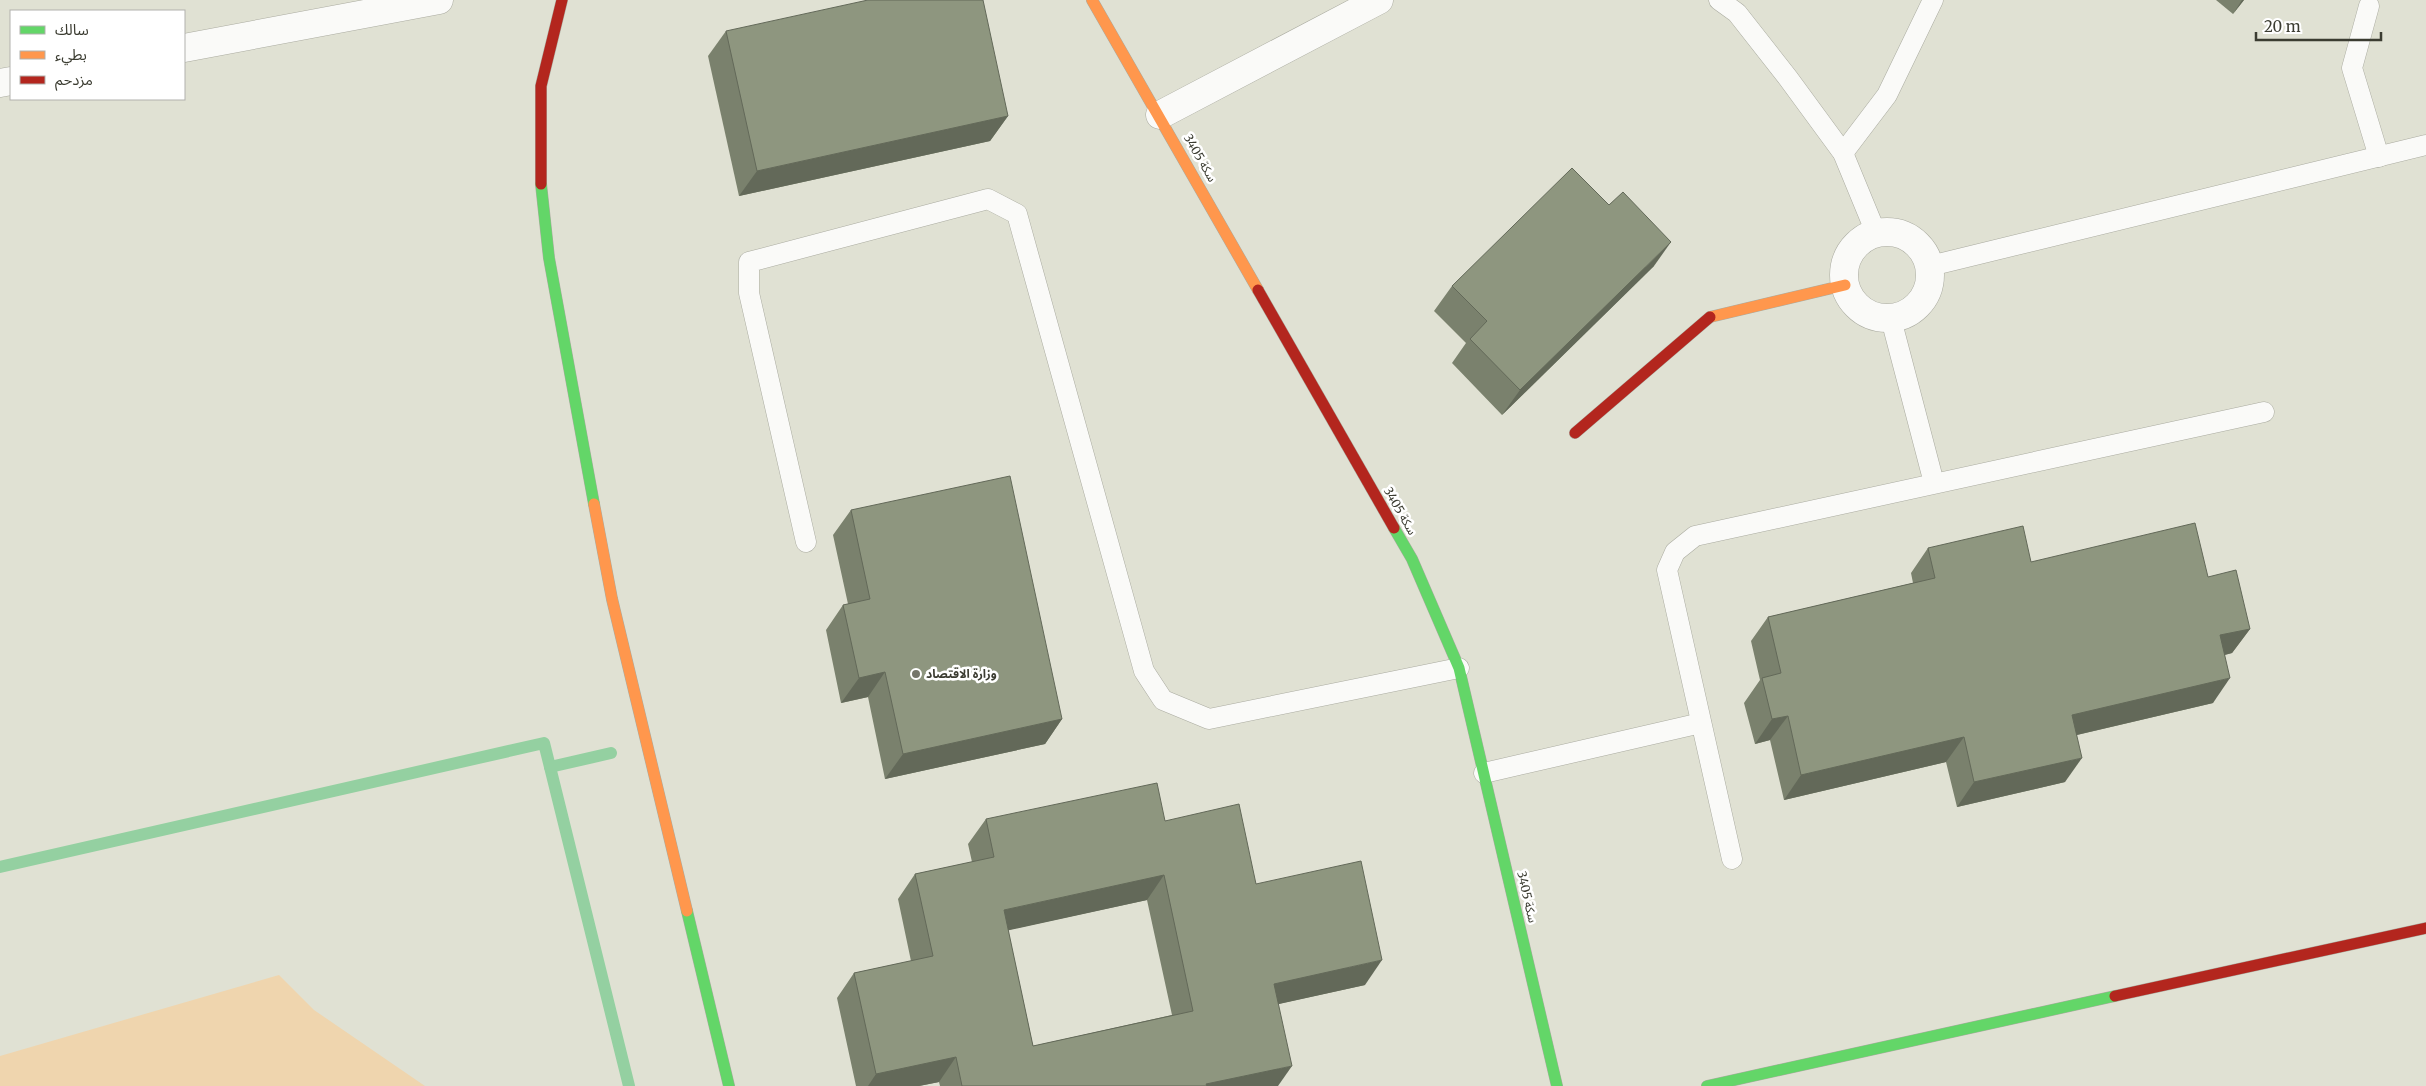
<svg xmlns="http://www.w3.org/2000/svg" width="2426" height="1086" viewBox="0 0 2426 1086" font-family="Merriweather,'Noto Sans Arabic',serif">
<rect width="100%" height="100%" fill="#e0e1d3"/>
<!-- green -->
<polygon fill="#efd5ae" points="279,975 314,1010 425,1086 0,1086 0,1056"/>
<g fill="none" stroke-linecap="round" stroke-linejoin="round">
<!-- stream -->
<g stroke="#94d0a1" stroke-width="12">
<polyline points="550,767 629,1086"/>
<polyline points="0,867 544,743 550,767 611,753"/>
</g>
<!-- lane casing -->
<g stroke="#aaaba0" stroke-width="21">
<g id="lane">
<polyline points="1719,0 1737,13 1788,78 1843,153 1876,233"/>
<polyline points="2369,6 2352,68 2379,157"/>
<polyline points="1843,153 1887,95 1933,0"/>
<polyline points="1930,266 2426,145"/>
<polyline points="1891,319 1934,483"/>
<polyline points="806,542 749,293 749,262 988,199 1017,214 1144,671 1163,700 1209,719 1459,668"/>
<polyline points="1484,773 1701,723"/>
<polyline points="1732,859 1667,570 1675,552 1695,536 2264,412"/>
</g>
</g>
<!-- street casing -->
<g stroke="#aaaba0" stroke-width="29">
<g id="street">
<polyline points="184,48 439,0"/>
<polyline points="0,83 11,81"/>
<polyline points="1160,115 1379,0"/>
<circle cx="1887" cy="275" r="43"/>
</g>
</g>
<!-- fast casing -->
<g stroke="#aaaba0" stroke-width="12">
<g id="fast">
<polyline points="541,184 549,258 594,504"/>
<polyline points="1394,528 1412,559 1459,668 1557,1086"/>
<polyline points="687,911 729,1086"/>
<polyline points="1707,1086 2115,996"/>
</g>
</g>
<!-- slow casing -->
<g stroke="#aaaba0" stroke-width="12">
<g id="slow">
<polyline points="1092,0 1258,290"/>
<polyline points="1710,317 1845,285"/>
<polyline points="594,504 612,599 687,911"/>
</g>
</g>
<!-- jam casing -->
<g stroke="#aaaba0" stroke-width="12">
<g id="jam">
<polyline points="541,184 541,86 562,0"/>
<polyline points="1258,290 1394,528"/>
<polyline points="1575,433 1710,317"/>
<polyline points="2115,996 2426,928"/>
</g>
</g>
<!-- lane -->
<use href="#lane" stroke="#fafaf8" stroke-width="20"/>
<!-- street -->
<use href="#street" stroke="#fafaf8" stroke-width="28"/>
<!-- fast -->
<use href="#fast" stroke="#63d668" stroke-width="11"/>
<!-- slow -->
<use href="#slow" stroke="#ff974d" stroke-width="11"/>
<!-- jam -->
<use href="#jam" stroke="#b3261e" stroke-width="11"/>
</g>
<!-- wall -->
<g fill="#7a816d" fill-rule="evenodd">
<polygon points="2216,0 2244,0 2233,14"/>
<polygon points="726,31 1008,116 990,141 739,196 708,56"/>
<polygon points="1654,266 1502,415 1452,363 1466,343 1434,311 1452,286"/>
<polygon points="851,510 1062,719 1045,744 885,779 868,697 841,703 826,630 843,605 848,604 833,535"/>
<polygon points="1928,548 2031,562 2208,577 2250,629 2232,653 2225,655 2213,703 2077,735 2065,782 1957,807 1946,762 1784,800 1770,740 1755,744 1744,703 1760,680 1751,641 1768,617 1913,583 1911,573"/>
<path d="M986 819 1165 821 1256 884 1365 985 1278 1004V1086H940L939 1082 919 1086H856L837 998 854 973 911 961 898 899 915 874 972 862 968 844ZM1147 900 1172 1015 1033 1046 1008 930Z"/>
</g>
<!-- shaded-wall -->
<g fill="#636959">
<polygon points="2242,0 2244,0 2233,14"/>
<polygon points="1008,116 990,141 739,196 757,171"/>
<polygon points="1671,242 1654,266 1502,415 1520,390"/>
<polygon points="2250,629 2232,653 2203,660 2220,635"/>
<polygon points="885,672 868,697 841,703 859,678"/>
<polygon points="2230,678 2213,703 2055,740 2072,715"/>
<polygon points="1788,716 1770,740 1755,744 1772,719"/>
<polygon points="1062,719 1045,744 885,779 903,754"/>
<polygon points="1964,737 1946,762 1784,800 1801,775"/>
<polygon points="2082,758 2065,782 1957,807 1974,782"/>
<polygon points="1164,875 1147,900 987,935 1004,910"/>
<polygon points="1382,960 1365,985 1257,1009 1274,984"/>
<polygon points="956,1057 939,1082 919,1086 868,1086 876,1074"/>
<polygon points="1292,1066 1278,1086 1205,1086 1206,1084"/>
</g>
<!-- building -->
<g fill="#8e967f" stroke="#636959" fill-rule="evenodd">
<polygon points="868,0 983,0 1008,116 757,171 726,31"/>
<polygon points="1572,168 1609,205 1623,192 1671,242 1520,390 1470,339 1487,321 1452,286"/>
<polygon points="1010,476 1062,719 903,754 885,672 859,678 843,605 870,599 851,510"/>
<polygon points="2195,523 2208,577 2236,570 2250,629 2220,635 2230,678 2072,715 2082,758 1974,782 1964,737 1801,775 1788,716 1772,719 1762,678 1781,673 1768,617 1935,578 1928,548 2023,526 2031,562"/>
<path d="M1157 783 1165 821 1239 804 1256 884 1361 861 1382 960 1274 984 1292 1066 1206 1084 1207 1086H962L956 1057 876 1074 854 973 933 956 915 874 994 857 986 819ZM1164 875 1193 1011 1033 1046 1004 910Z"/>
</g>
<!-- markers -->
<circle fill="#75766a" stroke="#fff" stroke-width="2" cx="916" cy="674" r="5"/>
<g text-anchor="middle" stroke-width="5" stroke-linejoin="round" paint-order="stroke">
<!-- street labels -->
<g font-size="12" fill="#3b3c31" stroke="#fff">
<text transform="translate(1200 158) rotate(60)" y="4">سكة 3405</text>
<text transform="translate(1400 511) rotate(60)" y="4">سكة 3405</text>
<text transform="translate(1527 897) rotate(77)" y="4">سكة 3405</text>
</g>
<!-- poi labels -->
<g font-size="12" font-weight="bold" fill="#3b3c31" stroke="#fff" text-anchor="start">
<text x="926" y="678">وزارة الاقتصاد</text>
</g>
</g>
<!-- legend -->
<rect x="10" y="10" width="175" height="90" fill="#ffffff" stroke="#b1b1ad"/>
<rect x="20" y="26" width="25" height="8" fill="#63d668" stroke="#b1b1ad"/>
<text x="55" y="35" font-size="15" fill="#3b3c31">سالك</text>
<rect x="20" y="51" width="25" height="8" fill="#ff974d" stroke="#b1b1ad"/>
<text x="55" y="60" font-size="15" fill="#3b3c31">بطيء</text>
<rect x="20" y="76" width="25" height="8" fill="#b3261e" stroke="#b1b1ad"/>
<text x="55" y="85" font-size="15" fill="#3b3c31">مزدحم</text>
<!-- scale -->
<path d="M2256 32v8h125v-8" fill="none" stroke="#3b3c31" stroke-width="2.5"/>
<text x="2264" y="32" font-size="15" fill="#3b3c31" stroke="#ffffff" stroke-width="4" paint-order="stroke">20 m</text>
</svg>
